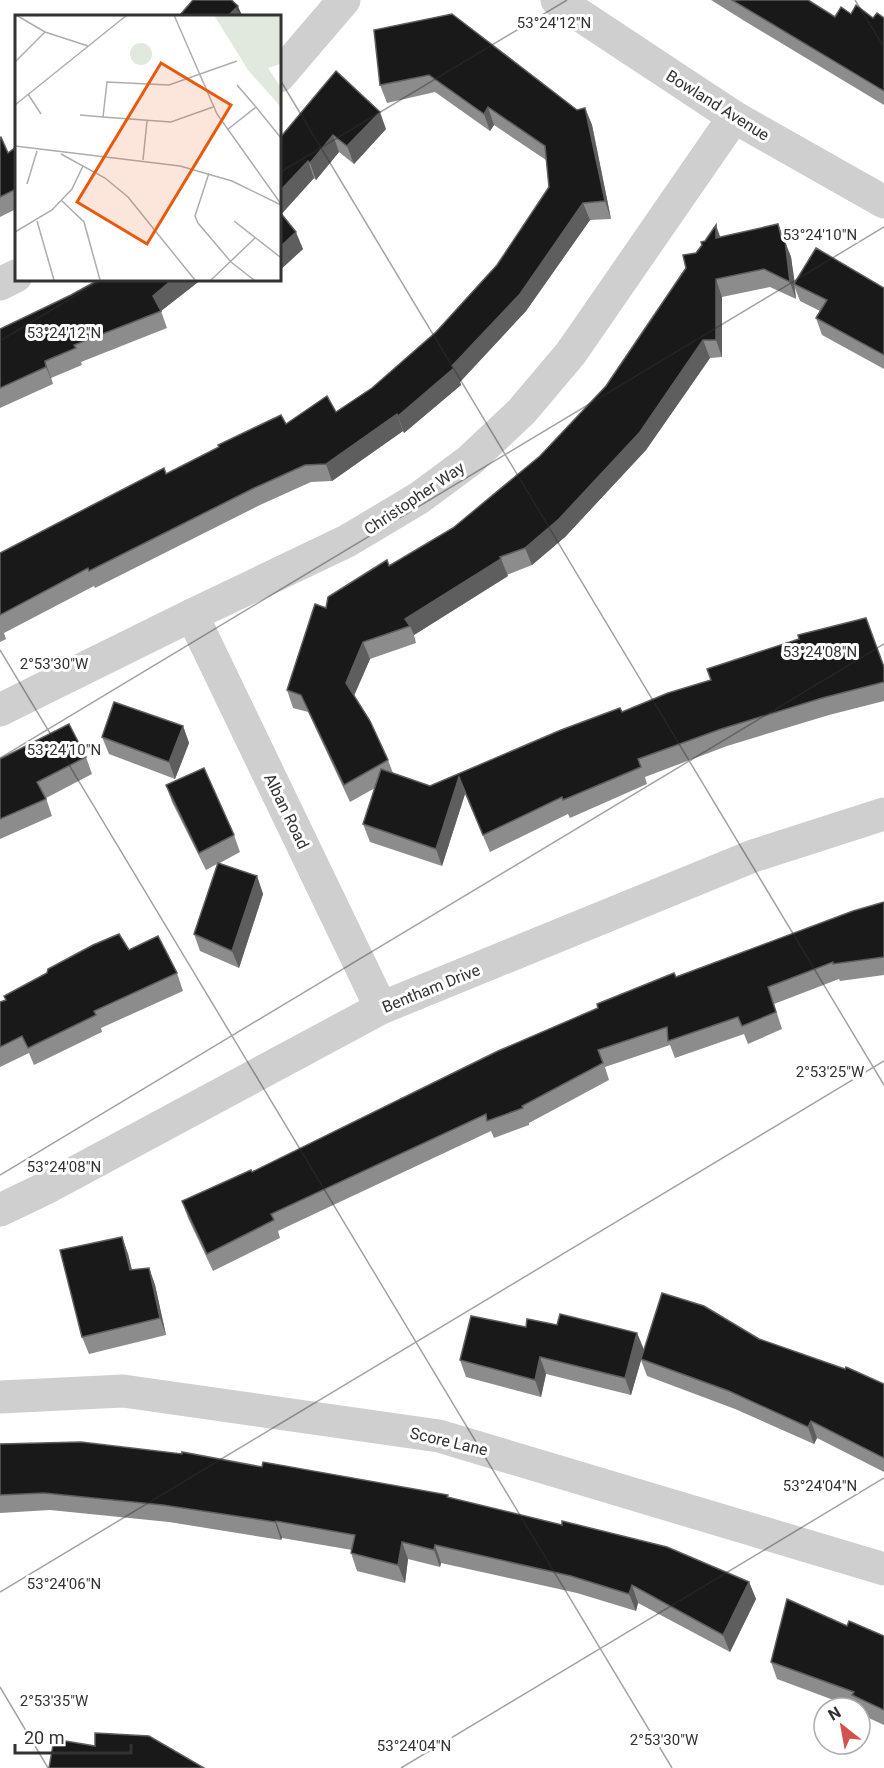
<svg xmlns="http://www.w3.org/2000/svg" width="884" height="1768" viewBox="0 0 884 1768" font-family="Roboto,sans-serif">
<rect width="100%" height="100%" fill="#fff"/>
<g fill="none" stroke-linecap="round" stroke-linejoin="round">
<!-- minor -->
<g stroke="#cfcfcf" stroke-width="33">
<polyline points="557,0 734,117 884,202"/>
<polyline points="279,76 344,0"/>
<polyline points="0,284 16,276"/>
<polyline points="192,615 381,1008"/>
<polyline points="0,710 192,615 347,541 419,498 469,461 522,411 571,353 734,117"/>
<polyline points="0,1397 123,1391 439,1436 884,1569"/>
</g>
<!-- tertiary -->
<polyline stroke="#cfcfcf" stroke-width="33" points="0,1210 48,1187 381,1008 753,856 884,814"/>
</g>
<!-- wall -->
<g fill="#8c8c8c">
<polygon points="711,0 808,0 835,17 851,14 873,18 884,18 884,105 743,20"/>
<polygon points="374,30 577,110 585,108 592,125 611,219 590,220 526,311 460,382 461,385 404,433 403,431 332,481 311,482 260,505 95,588 94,586 4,633 6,639 0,642 0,553 166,474 286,424 336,412 372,388 436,332 497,265 549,187 546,160 494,125 490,131 435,92 387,103 380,85"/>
<polygon points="386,129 354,164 339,152 316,180 314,178 281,214 303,249 279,271 279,139"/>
<polygon points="0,138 8,153 16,147 16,209 0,217"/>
<polygon points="778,224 791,257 794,282 884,288 884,369 822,335 816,318 820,311 800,301 795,288 796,299 770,287 722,297 722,357 710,358 646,450 565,537 532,565 507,575 508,576 414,635 416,643 370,659 354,696 388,760 393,773 430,786 622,712 884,667 884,701 829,715 727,746 645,777 647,784 570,818 568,814 490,852 465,794 442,866 370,842 363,824 375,788 350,802 308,712 293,708 287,690 326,608 389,566 453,528 540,456 606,386 696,253 720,237"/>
<polygon points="202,279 161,311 167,328 81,362 82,365 51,378 53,384 0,408 0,329"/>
<polygon points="183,726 189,743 175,779 109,754 102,737"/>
<polygon points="86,757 92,774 46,798 52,816 0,839 0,759"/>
<polygon points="166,785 234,835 240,852 218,864 257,876 263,894 239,968 200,951 194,934 217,864 206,870 172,802"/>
<polygon points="884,902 884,975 840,981 839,979 774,1004 782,1029 748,1044 744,1034 675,1058 670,1045 605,1067 609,1080 529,1123 529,1125 494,1138 491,1131 278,1231 280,1238 213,1271 188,1218 182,1201 252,1172 676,977"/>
<polygon points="177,973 183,991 101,1028 102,1032 34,1065 29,1053 0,1067 0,1002"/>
<polygon points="122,1237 128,1254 132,1270 149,1268 155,1285 166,1335 89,1354 82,1337"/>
<polygon points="557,1325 637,1333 644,1350 759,1339 884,1384 884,1472 817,1438 814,1444 735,1409 647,1376 641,1360 631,1395 546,1374 541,1397 466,1377 460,1360 526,1327"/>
<polygon points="0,1444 262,1467 449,1497 749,1582 756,1599 730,1652 638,1603 636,1611 577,1593 441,1563 440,1567 408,1559 405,1583 357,1571 351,1553 352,1550 282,1538 281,1540 169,1522 50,1510 0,1513"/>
<polygon points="847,1626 884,1636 884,1725 860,1714 860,1708 855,1708 777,1679 771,1662"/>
</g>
<!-- shaded-wall -->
<g fill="#5e5e5e">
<polygon points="238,6 242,16 228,16"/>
<polygon points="488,107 494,125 490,131 484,114"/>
<polygon points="585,108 592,125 611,219 605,201"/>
<polygon points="380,112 386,129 354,164 347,146"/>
<polygon points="333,135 339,152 316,180 310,163"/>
<polygon points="308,161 314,178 279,217 279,192"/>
<polygon points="583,203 590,220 526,311 460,382 461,385 404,433 398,416 452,366"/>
<polygon points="778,224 791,257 795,284 794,284 796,299 790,282"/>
<polygon points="716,225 722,242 716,238"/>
<polygon points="296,232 303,249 279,271 279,248"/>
<polygon points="173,279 202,279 161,311 153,296"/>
<polygon points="716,279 722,297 722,357 716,340"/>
<polygon points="703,340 710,358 646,450 565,537 532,565 525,548"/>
<polygon points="45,361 51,378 53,384 46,367"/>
<polygon points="397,414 403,431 332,481 326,464"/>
<polygon points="501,559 508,576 414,635 410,626 405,619"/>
<polygon points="363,642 370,659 352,700 346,683"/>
<polygon points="183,726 189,743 175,779 169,762"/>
<polygon points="459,777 465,794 442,866 436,849"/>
<polygon points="257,876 263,894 239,968 232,951"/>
<polygon points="122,1237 128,1254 136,1287 130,1270"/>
<polygon points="149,1268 155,1285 166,1335 160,1318"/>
<polygon points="637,1333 644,1350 631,1395 625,1378"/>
<polygon points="540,1357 546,1374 541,1397 535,1380"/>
<polygon points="811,1421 817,1438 814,1444 808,1427"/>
<polygon points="276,1521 282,1538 281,1540 275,1522"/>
<polygon points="402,1542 408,1559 405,1583 398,1565"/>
<polygon points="435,1545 441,1563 440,1567 434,1550"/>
<polygon points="749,1582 756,1599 730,1652 723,1635"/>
<polygon points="632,1585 638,1603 636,1611 629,1594"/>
</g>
<!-- building -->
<g fill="#191919" stroke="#5e5e5e" stroke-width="1.5">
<polygon points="193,0 231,0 238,6 228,16 179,16"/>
<polygon points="732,0 808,0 835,17 841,7 851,14 856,5 873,18 877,13 884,18 884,91"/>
<polygon points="452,14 577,110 585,108 605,201 583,203 520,294 452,366 454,368 398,416 397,414 326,464 305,465 254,488 89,571 88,568 0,615 0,553 164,468 166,474 219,447 218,445 281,415 286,424 327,396 336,412 372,388 436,332 497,265 549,187 545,146 488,107 484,114 429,75 380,85 374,30"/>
<polygon points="336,71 380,112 347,146 333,135 310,163 308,161 279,192 279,139"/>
<polygon points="1,137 8,153 16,147 16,189 0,197 0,138"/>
<polygon points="279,211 296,232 279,248"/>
<polygon points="778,224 782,240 785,240 790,282 764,269 716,279 716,340 703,340 640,432 559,519 525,548 500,557 501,559 405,619 410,626 363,642 346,683 370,721 388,760 344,785 301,695 287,690 315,604 326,608 328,597 387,560 389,566 453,528 540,456 606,386 686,268 683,255 696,253 702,245 701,242 705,241 716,225 716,238"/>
<polygon points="816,248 884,288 884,355 816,318 827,300 794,284"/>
<polygon points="100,279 173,279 153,296 161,311 74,345 76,348 45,361 46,367 0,388 0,329 71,295"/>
<polygon points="866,618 884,667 884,682 822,698 721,729 638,759 641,767 563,800 562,797 483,835 459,777 436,849 363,824 381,769 430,786 561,730 620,708 622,712 668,693 711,680 707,669 799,639 798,635"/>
<polygon points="114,702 183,726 169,762 102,737"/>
<polygon points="69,724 86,757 37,782 46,799 0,819 0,759"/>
<polygon points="204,768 234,835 199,853 166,785"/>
<polygon points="218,863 257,876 232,951 194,934"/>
<polygon points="884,902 884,957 833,964 833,962 768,987 776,1012 742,1026 738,1017 668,1041 667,1027 598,1050 603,1063 522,1106 523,1108 487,1121 486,1114 271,1214 274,1220 207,1254 182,1201 251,1170 252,1172 498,1051 598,1008 597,1004 674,973 676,977 853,911"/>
<polygon points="119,934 129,950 158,936 177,973 94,1011 96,1015 28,1048 22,1036 0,1047 0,1002 6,1000 4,996 47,973 48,969 93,945"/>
<polygon points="122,1237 130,1270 149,1268 160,1318 82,1337 60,1250"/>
<polygon points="662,1293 704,1306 759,1339 845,1369 846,1367 884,1384 884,1458 811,1421 808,1427 729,1391 641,1359"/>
<polygon points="560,1314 637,1333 625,1378 540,1357 535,1380 460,1360 471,1316 526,1327 527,1319 557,1325"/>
<polygon points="81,1442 182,1454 182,1452 262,1467 263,1462 448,1495 447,1497 562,1525 562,1521 667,1547 749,1582 723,1635 632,1585 629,1594 571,1576 435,1545 434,1550 402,1542 398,1565 351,1553 355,1535 276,1521 275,1522 163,1505 44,1493 0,1495 0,1444"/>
<polygon points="787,1599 847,1626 849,1621 884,1636 884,1710 852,1695 854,1692 771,1662"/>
<polygon points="95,1733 149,1736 204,1768 49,1768 54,1739 95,1746"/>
</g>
<!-- ticks -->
<path fill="none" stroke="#323232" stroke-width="1.5" stroke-opacity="0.45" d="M232 0 242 16M855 0 884 47M279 78 884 1085M279 173 567 0M0 341 103 279M0 650 672 1768M0 758 884 227M0 1175 884 644M0 1592 884 1061M0 1687 48 1768M401 1768 884 1478"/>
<g text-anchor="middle" stroke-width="6" stroke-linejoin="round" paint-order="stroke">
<!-- street labels -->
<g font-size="16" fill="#323232" stroke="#fff">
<text transform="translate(718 105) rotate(32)" y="6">Bowland Avenue</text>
<text transform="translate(414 498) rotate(-34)" y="6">Christopher Way</text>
<text transform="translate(287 811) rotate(64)" y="6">Alban Road</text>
<text transform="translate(431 988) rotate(-22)" y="6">Bentham Drive</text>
<text transform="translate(449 1441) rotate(13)" y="6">Score Lane</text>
</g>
</g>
<!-- overview -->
<g transform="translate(15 15)">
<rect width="266" height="266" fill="#fff"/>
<path d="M199 0H265V49L253 53 265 71V91L233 55ZM115 39a11 11 0 1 1 22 0a11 11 0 1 1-22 0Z" fill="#e1e8dd"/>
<path fill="none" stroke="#adadad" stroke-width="1.5" d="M1 0 30 17 73 31M159 0 202 99 266 189M0 47 30 17M222 70 241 92M13 79 26 99M0 90 112 0M198 92 156 107 88 102 92 67 154 70 222 46M65 100 88 102M212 115 241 92 266 123M0 131 165 151 217 166 266 190M46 139 90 163 113 182 180 265M128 145 132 106M194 158 180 201 183 208 216 247 239 265M12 169 22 136M46 185 69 207 85 265M22 206 39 265M219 206 265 242M0 217 37 195 57 174 68 151M196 265 240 223"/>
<path fill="#e8590c" fill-opacity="0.15" stroke="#e8590c" stroke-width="3" d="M146 48 216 90 132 229 62 187Z"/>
<rect width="266" height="266" fill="none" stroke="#323232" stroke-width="3"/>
</g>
<g font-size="15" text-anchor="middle" fill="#323232" stroke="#fff" stroke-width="6" stroke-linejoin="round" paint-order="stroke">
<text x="554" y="28">53°24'12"N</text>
<text x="820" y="240">53°24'10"N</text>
<text x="64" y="338">53°24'12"N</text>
<text x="820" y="657">53°24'08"N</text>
<text x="54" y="669">2°53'30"W</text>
<text x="64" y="755">53°24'10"N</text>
<text x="830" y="1077">2°53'25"W</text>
<text x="64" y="1172">53°24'08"N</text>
<text x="820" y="1491">53°24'04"N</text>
<text x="64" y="1589">53°24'06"N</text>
<text x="54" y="1706">2°53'35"W</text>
<text x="664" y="1745">2°53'30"W</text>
<text x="414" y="1751">53°24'04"N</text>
</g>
<!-- north arrow -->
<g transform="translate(842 1726) rotate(329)"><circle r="28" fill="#ffffff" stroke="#adadad" stroke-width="1.5"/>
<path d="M0-4.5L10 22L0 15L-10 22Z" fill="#d1514d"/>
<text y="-9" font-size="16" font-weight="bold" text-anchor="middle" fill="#323232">N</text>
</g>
<!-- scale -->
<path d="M15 1744v9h116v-9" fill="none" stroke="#323232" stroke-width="3"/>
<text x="24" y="1744" font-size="18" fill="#323232" stroke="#ffffff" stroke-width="4.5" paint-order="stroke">20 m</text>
</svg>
